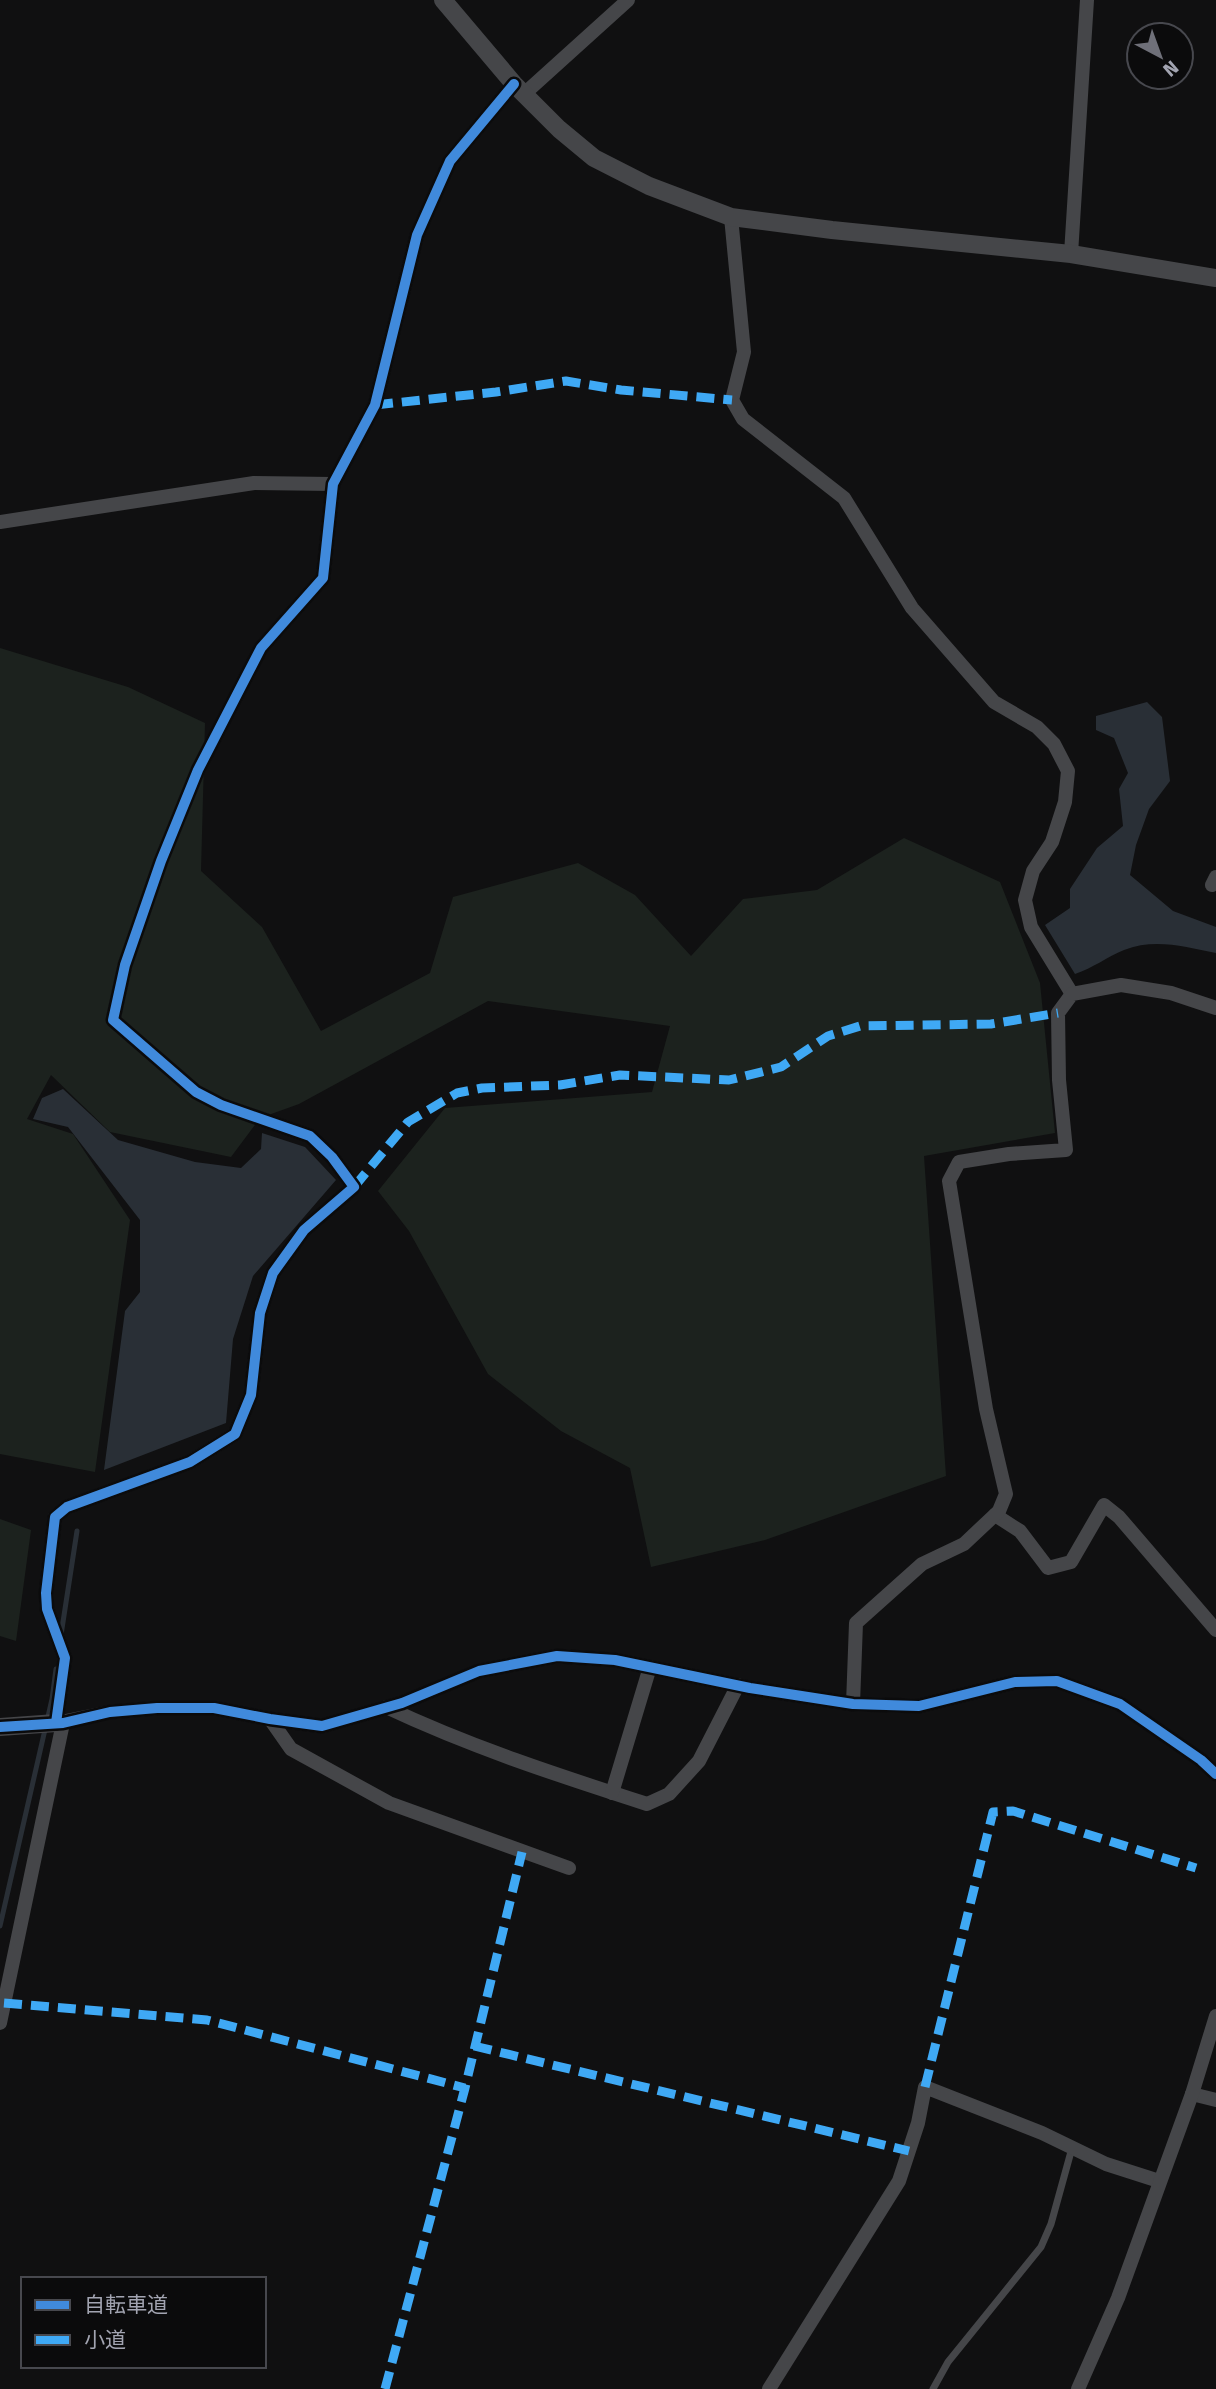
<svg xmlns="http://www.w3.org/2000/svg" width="1216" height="2389" viewBox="0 0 1216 2389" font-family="'Fira Sans','Noto Sans JP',sans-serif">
<rect width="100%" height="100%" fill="#101011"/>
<!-- green -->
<g fill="#1c221e">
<polygon points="0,648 128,687 205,723 201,871 262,927 321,1031 430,973 453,897 578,863 635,895 691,956 743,899 817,890 904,838 1000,882 1040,983 1055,1133 924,1156 946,1476 765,1540 651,1567 630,1468 561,1431 488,1374 409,1231 378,1191 445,1108 652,1092 670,1026 488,1001 299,1104 260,1118 231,1157 110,1132 51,1075 27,1119 73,1134 130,1220 95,1472 0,1454"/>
<polygon points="0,1519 31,1530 16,1641 0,1636"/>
</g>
<!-- water -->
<g fill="#292f36">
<path d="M1147 702 1162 717 1170 781 1149 809 1136 845 1130 875 1173 911 1216 927V953C1185 947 1155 938 1124 950 1107 957 1093 968 1075 974L1045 925 1070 908V889L1097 848 1123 826 1119 789 1128 773 1114 738 1096 730V716Z"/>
<polygon points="63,1089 118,1140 195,1162 241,1168 261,1149 262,1133 305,1147 336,1180 253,1276 233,1339 226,1423 104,1470 125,1311 140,1292 140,1220 68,1127 33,1119 42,1098"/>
</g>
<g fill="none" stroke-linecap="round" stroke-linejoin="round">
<!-- stream -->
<g stroke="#292f36" stroke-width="5">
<polyline points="61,1635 77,1531"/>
<polyline points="0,1926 52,1699 56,1669"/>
</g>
<!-- service -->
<polyline stroke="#454649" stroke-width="7" points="933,2389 948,2362 1041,2247 1051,2224 1072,2148"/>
<!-- minor -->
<g stroke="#454649" stroke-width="14">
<polyline points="514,84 450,161 417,235 375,405 333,484 323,578 261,648 198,770 161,861 125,965 113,1020 196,1092 221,1105 310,1136 332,1157 354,1187 304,1230 273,1273 260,1313 251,1395 235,1434 190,1462 67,1507 55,1517 46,1593 47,1609 65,1658 56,1723 110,1712 157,1708 214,1708 270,1719 322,1726 402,1703 479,1671 557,1656 615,1660 750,1688 853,1704 919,1706 1015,1682 1057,1681 1120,1704 1201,1760 1216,1774"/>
<polyline points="524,94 628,0"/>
<polyline points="731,217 744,352 732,400 743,419 844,498 912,608 994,702 1037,727 1054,744 1068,771 1065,802 1052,842 1033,871 1025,900 1031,927 1072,994"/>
<polyline points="1071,254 1087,0"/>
<polyline points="0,522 254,483 333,484"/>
<polyline points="1212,885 1216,877"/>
<polyline points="995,1515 1020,1531 1048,1568 1071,1562 1104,1505 1119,1517 1216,1630"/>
<polyline points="853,1704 856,1623 922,1564 964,1544 999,1511 1006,1494 986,1409 949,1181 959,1162 1009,1154 1066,1150 1059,1080 1058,1013 1072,994 1121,985 1171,993 1216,1008"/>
<path d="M386 1707C471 1747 557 1775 647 1804L669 1794 699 1761 738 1685"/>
<polyline points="270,1719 291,1749 389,1803 569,1868"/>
<polyline points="612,1793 650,1667"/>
<polyline points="0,2023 63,1723"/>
<polyline points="1192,2094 1216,2100"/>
<polyline points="769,2389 899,2181 918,2123 925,2087 1042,2133 1106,2164 1159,2181"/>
<polyline points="1078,2389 1118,2298 1192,2094 1216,2016"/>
</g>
<!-- tertiary -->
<g stroke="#454649" stroke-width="18">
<polyline points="443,0 514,84 559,129 594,158 649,186 731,217 832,230 1071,254 1216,278"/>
<polyline points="0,1727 56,1723"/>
</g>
<!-- quiet -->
<g stroke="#3fa9f5" stroke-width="9" stroke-dasharray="18 9" stroke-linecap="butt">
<polyline points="375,405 496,392 566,381 621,390 732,400"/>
<polyline points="354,1187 408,1122 457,1093 482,1088 560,1085 620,1075 729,1080 781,1067 828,1036 860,1026 991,1024 1058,1013"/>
<polyline points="4,2003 207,2020 465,2088"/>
<polyline points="474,2046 909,2151"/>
<polyline points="925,2087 993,1812 1013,1811 1196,1868"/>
<polyline points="385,2389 465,2088 522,1852"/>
</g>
<!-- cycleway casing -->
<g stroke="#0b0b0c" stroke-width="15">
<g id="cycleway">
<polyline points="56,1723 65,1658 47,1609 46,1593 55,1517 67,1507 190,1462 235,1434 251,1395 260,1313 273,1273 304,1230 354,1187 332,1157 310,1136 221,1105 196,1092 113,1020 125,965 161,861 198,770 261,648 323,578 333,484 375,405 417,235 450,161 514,84"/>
<polyline points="0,1727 63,1723 110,1712 157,1708 214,1708 270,1719 322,1726 402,1703 479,1671 557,1656 615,1660 750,1688 853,1704 919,1706 1015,1682 1057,1681 1120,1704 1201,1760 1216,1774"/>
</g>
</g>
<!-- cycleway -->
<use href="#cycleway" stroke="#408adc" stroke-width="10"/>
</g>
<!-- legend -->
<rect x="21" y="2277" width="245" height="91" fill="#0b0b0c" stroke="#47484e" stroke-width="2"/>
<rect x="35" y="2300" width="35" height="10" fill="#408adc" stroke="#47484e" stroke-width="2"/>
<text x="84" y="2312" font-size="21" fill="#a2a4b1">自転車道</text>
<rect x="35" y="2335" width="35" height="10" fill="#3fa9f5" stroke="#47484e" stroke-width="2"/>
<text x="84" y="2347" font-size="21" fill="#a2a4b1">小道</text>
<!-- north arrow -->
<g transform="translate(1160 56) rotate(139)"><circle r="33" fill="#0b0b0c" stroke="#47484e" stroke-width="2"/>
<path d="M0-5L12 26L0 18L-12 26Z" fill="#6f7079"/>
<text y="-10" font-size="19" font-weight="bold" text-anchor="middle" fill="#a2a4b1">N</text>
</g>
</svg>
